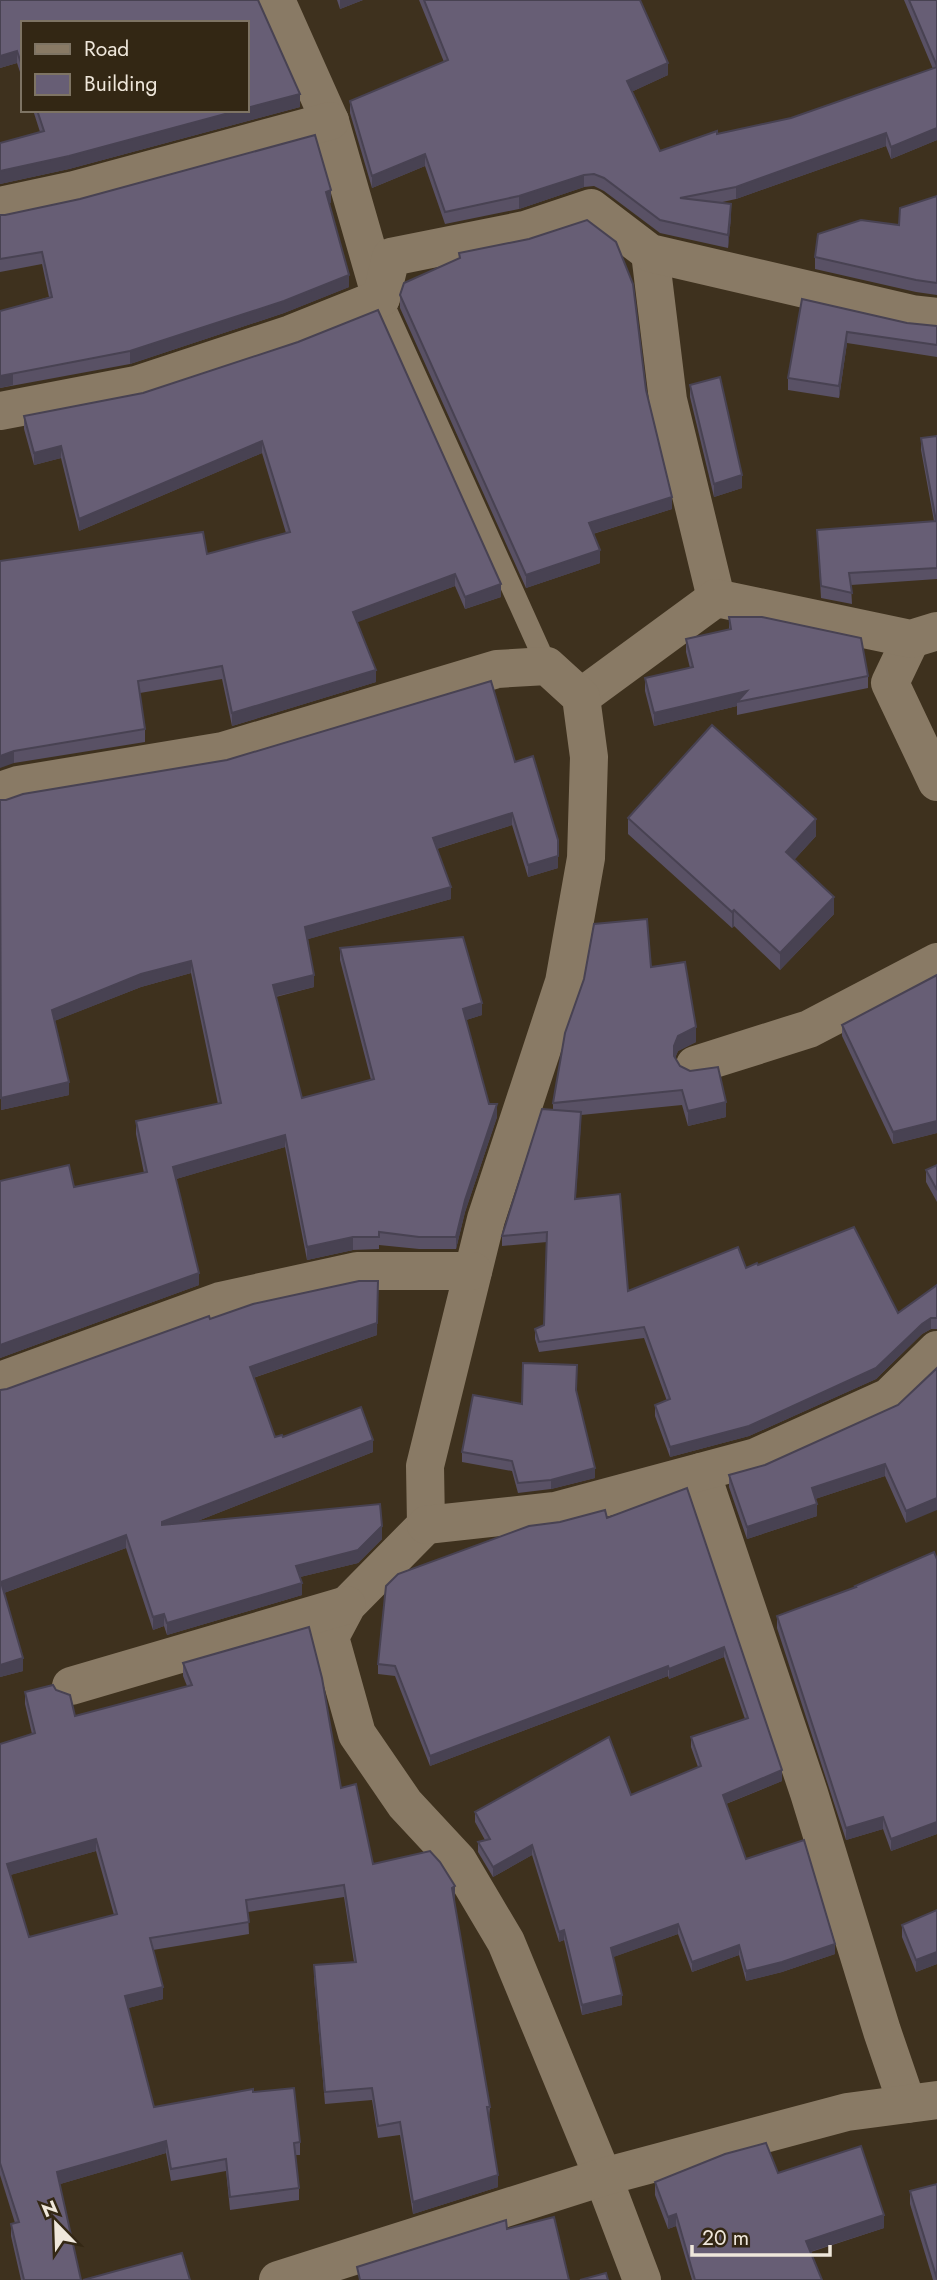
<svg xmlns="http://www.w3.org/2000/svg" width="937" height="2280" viewBox="0 0 937 2280" font-family="Jost,sans-serif">
<rect width="100%" height="100%" fill="#3e311e"/>
<g fill="none" stroke-linecap="round" stroke-linejoin="round">
<!-- lane -->
<polyline stroke="#897a65" stroke-width="21" points="381,298 547,666"/>
<!-- street -->
<g stroke="#897a65" stroke-width="38">
<polyline points="276,0 330,121 381,298"/>
<polyline points="0,206 74,190 330,121"/>
<polyline points="650,253 668,400 716,598"/>
<polyline points="0,411 136,385 291,334 381,298 391,257 525,230 591,208 650,253 912,314 937,317"/>
<polyline points="911,639 890,683 937,782"/>
<polyline points="581,697 716,598 911,639 937,631"/>
<polyline points="0,791 18,785 223,751 497,669 547,666 581,697 589,757 586,858 564,982 486,1219 425,1466 426,1525 347,1605 330,1637 357,1734 405,1804 458,1861 506,1942 603,2177 642,2280"/>
<polyline points="695,1065 809,1029 937,962"/>
<polyline points="0,1381 220,1301 357,1271 473,1271"/>
<polyline points="701,1472 809,1793 882,2031 907,2104"/>
<polyline points="426,1525 555,1511 756,1457 889,1397 937,1350"/>
<polyline points="71,1686 347,1605"/>
<polyline points="278,2280 603,2177 847,2112 937,2100"/>
</g>
</g>
<!-- wall -->
<g fill="#595165" fill-rule="evenodd">
<polygon points="0,0 300,107 69,169 0,184 0,143 40,132 33,110 247,110 23,23 23,81 17,63 0,68"/>
<polygon points="337,0 363,0 340,9"/>
<polygon points="419,0 640,0 668,75 631,92 660,151 717,134 791,118 933,69 904,0 937,0 937,140 891,159 886,146 736,199 718,203 731,217 728,248 660,233 604,191 594,186 584,187 519,209 445,224 425,166 372,188 350,113 350,101 444,62"/>
<polygon points="937,196 937,295 916,292 815,269 815,257 899,225"/>
<polygon points="329,203 349,287 284,313 130,364 0,388 0,311 49,297 42,264 0,272 0,215 331,203"/>
<polygon points="459,253 646,390 672,509 593,534 600,563 526,588 400,308 400,295 459,258"/>
<polygon points="802,299 907,323 937,326 937,357 847,343 839,398 788,390 788,378"/>
<polygon points="298,342 501,597 465,609 455,586 357,622 376,682 232,726 222,679 140,693 145,729 145,742 14,763 0,561 207,554 286,533 262,453 79,531 61,458 34,465 24,429 24,416 143,393"/>
<polygon points="690,385 742,488 714,497 690,397"/>
<polygon points="937,436 937,579 851,585 852,604 821,598 817,530 934,521 921,450 921,438"/>
<polygon points="729,617 868,676 868,688 737,715 737,706 654,726 645,691 645,678 690,668 686,652 686,639 729,630"/>
<polygon points="515,762 558,868 528,877 512,825 437,849 451,899 308,939 314,987 276,997 302,1098 371,1080 340,960 340,948 482,1015 466,1020 489,1104 497,1117 465,1212 456,1249 419,1249 379,1245 379,1249 353,1250 307,1260 285,1147 176,1179 199,1285 0,1358 0,1181 74,1187 144,1173 136,1134 136,1121 218,1104 191,973 141,987 54,1021 69,1095 1,1110 0,800"/>
<polygon points="628,818 816,836 794,860 834,914 780,970 734,926 732,928 628,834"/>
<polygon points="651,967 696,1042 678,1051 675,1058 680,1066 726,1117 688,1126 682,1105 581,1115 575,1199 628,1291 758,1265 898,1313 937,1285 937,1329 931,1329 922,1334 876,1379 749,1436 670,1457 655,1416 655,1405 667,1401 644,1338 539,1352 535,1339 535,1329 544,1325 547,1242 502,1246 502,1236 553,1110 553,1103"/>
<polygon points="937,975 937,1133 893,1144 842,1036 842,1025"/>
<polygon points="937,1165 937,1202 926,1182 926,1170"/>
<polygon points="210,1319 377,1335 253,1378 275,1437 283,1437 373,1452 195,1522 382,1539 358,1563 300,1577 302,1595 167,1635 164,1626 153,1630 126,1548 4,1593 23,1671 0,1677 7,1389"/>
<polygon points="937,1368 906,1523 885,1476 815,1499 817,1516 747,1539 729,1487 729,1475 765,1465 898,1405"/>
<polygon points="576,1391 595,1478 551,1489 518,1493 512,1471 462,1462 462,1452 522,1404"/>
<polygon points="687,1488 782,1781 726,1804 746,1859 835,1954 782,1972 746,1981 739,1955 692,1972 678,1934 613,1957 622,2005 582,2015 564,1940 559,1942 532,1855 493,1877 478,1852 478,1842 485,1840 475,1822 475,1812 631,1795 698,1767 691,1747 691,1737 745,1719 724,1657 669,1679 668,1676 430,1766 395,1676 378,1674 378,1664 607,1518"/>
<polygon points="937,1559 937,1834 891,1851 883,1829 846,1840 777,1628 777,1616 855,1588 855,1586"/>
<path d="M183 1663 341 1788 373 1864 455 1898 454 1899 490 2107 489 2119 498 2187 413 2214 400 2135 378 2138 372 2100 325 2104 314 1978V1965L354 1962 344 1897 248 1912 249 1934 153 1950 163 1999 128 2008 154 2107 253 2092 300 2142V2155H295L299 2188V2200L230 2210 226 2171 171 2181 166 2153 60 2184 81 2280H21L11 2236V2224L15 2223 0 2175V1744L32 1734 25 1704V1692L75 1716 187 1686 183 1676ZM96 1851 114 1915 29 1937 10 1875Z"/>
<polygon points="937,1910 937,1964 916,1972 902,1937 902,1925"/>
<polygon points="778,2173 884,2228 811,2252 822,2280 692,2280 676,2226 668,2229 655,2195 655,2182"/>
<polygon points="910,2191 937,2280 933,2280 910,2204"/>
</g>
<!-- shaded-wall -->
<g fill="#484252">
<polygon points="340,0 363,0 340,9"/>
<polygon points="17,51 17,63 0,68 0,56"/>
<polygon points="668,63 668,75 627,94 627,81"/>
<polygon points="300,94 300,107 69,169 0,184 0,171 240,110 247,110 247,108"/>
<polygon points="937,128 937,140 891,159 891,147"/>
<polygon points="886,133 886,146 736,199 736,187"/>
<polygon points="425,154 425,166 372,188 372,176"/>
<polygon points="584,175 584,187 519,209 519,196"/>
<polygon points="331,190 331,203 326,204 326,192"/>
<polygon points="731,204 731,217 728,248 728,235"/>
<polygon points="349,275 349,287 284,313 130,364 130,351"/>
<polygon points="847,332 847,343 839,398 839,386"/>
<polygon points="13,373 13,385 0,388 0,376"/>
<polygon points="262,441 262,453 79,531 79,519"/>
<polygon points="61,446 61,458 34,465 34,453"/>
<polygon points="742,475 742,488 714,497 714,484"/>
<polygon points="672,497 672,509 589,535 589,523"/>
<polygon points="600,550 600,563 526,588 526,575"/>
<polygon points="455,574 455,586 353,624 353,612"/>
<polygon points="501,584 501,597 465,609 465,597"/>
<polygon points="376,670 376,682 232,726 232,713"/>
<polygon points="747,691 737,702 737,706 654,726 654,713"/>
<polygon points="14,751 14,763 0,768 0,756"/>
<polygon points="512,813 512,825 433,850 433,838"/>
<polygon points="816,819 816,836 786,869 786,852"/>
<polygon points="558,856 558,868 528,877 528,865"/>
<polygon points="451,887 451,899 305,940 305,927"/>
<polygon points="834,897 834,914 780,970 780,953"/>
<polygon points="734,910 734,926 732,928 732,912"/>
<polygon points="191,961 191,973 141,987 52,1022 52,1010 141,974"/>
<polygon points="314,975 314,987 273,997 273,985"/>
<polygon points="482,1003 482,1015 463,1021 463,1009"/>
<polygon points="696,1027 696,1042 678,1051 674,1061 674,1046 678,1036"/>
<polygon points="69,1082 69,1095 1,1110 1,1098"/>
<polygon points="726,1102 726,1117 688,1126 688,1111"/>
<polygon points="497,1104 497,1117 465,1212 456,1249 456,1237 465,1200"/>
<polygon points="581,1112 581,1123 575,1209 575,1199"/>
<polygon points="937,1121 937,1133 893,1144 893,1132"/>
<polygon points="285,1135 285,1147 173,1180 173,1167"/>
<polygon points="353,1237 353,1250 307,1260 307,1247"/>
<polygon points="199,1273 199,1285 0,1358 0,1345"/>
<polygon points="378,1281 377,1335 250,1379 250,1367"/>
<polygon points="931,1318 931,1329 922,1334 876,1379 749,1436 670,1457 670,1447"/>
<polygon points="373,1440 373,1452 162,1535 162,1522"/>
<polygon points="885,1464 885,1476 812,1500 812,1488"/>
<polygon points="595,1468 595,1478 551,1489 551,1480"/>
<polygon points="937,1498 937,1510 906,1523 906,1511"/>
<polygon points="817,1504 817,1516 747,1539 747,1527"/>
<polygon points="382,1526 382,1539 358,1563 296,1578 296,1566"/>
<polygon points="126,1535 126,1548 1,1594 1,1582"/>
<polygon points="302,1583 302,1595 167,1635 167,1623"/>
<polygon points="164,1614 164,1626 153,1630 153,1617"/>
<polygon points="724,1647 724,1657 669,1679 669,1669"/>
<polygon points="23,1658 23,1671 0,1677 0,1665"/>
<polygon points="668,1666 668,1676 430,1766 430,1756"/>
<polygon points="782,1770 782,1781 723,1805 723,1795"/>
<polygon points="883,1817 883,1829 846,1840 846,1828"/>
<polygon points="937,1822 937,1834 891,1851 891,1839"/>
<polygon points="96,1839 96,1851 7,1876 7,1864"/>
<polygon points="532,1845 532,1855 493,1877 493,1867"/>
<polygon points="455,1886 455,1898 452,1900 452,1888"/>
<polygon points="678,1924 678,1934 611,1958 611,1948"/>
<polygon points="564,1930 564,1940 559,1942 559,1932"/>
<polygon points="835,1944 835,1954 782,1972 746,1981 746,1971"/>
<polygon points="739,1945 739,1955 692,1972 692,1962"/>
<polygon points="937,1952 937,1964 916,1972 916,1960"/>
<polygon points="163,1987 163,1999 125,2009 125,1996"/>
<polygon points="622,1995 622,2005 582,2015 582,2005"/>
<polygon points="166,2141 166,2153 57,2185 57,2172"/>
<polygon points="498,2175 498,2187 413,2214 413,2202"/>
<polygon points="676,2214 676,2226 668,2229 668,2217"/>
<polygon points="884,2215 884,2228 806,2253 806,2241"/>
</g>
<!-- building -->
<g fill="#675e75" stroke="#484252" stroke-width="2" fill-rule="evenodd">
<polygon points="0,0 258,0 300,94 247,108 247,23 23,23 23,69 17,51 0,56"/>
<polygon points="424,0 640,0 668,63 627,81 660,151 717,131 717,134 791,118 937,67 937,128 891,147 886,133 736,187 680,198 731,204 728,235 660,220 604,178 594,174 584,175 519,196 445,212 425,154 372,176 350,101 448,60"/>
<polygon points="909,0 937,0 937,66"/>
<polygon points="37,110 240,110 69,156 0,171 0,143 44,131"/>
<polygon points="315,135 331,190 326,192 349,275 284,301 130,351 0,376 0,311 52,297 42,252 0,259 0,215 5,215 80,199"/>
<polygon points="937,196 937,283 916,280 815,257 818,234 861,220 899,225 900,208"/>
<polygon points="587,220 616,242 633,284 646,390 672,497 589,523 600,550 526,575 400,295 404,283 460,258 459,253 529,239"/>
<polygon points="802,299 907,323 937,326 937,345 847,332 839,386 788,378"/>
<polygon points="378,310 501,584 465,597 455,574 353,612 376,670 232,713 222,666 138,681 145,729 14,751 0,756 0,561 203,532 207,554 290,532 262,441 79,519 61,446 34,453 24,416 143,393 298,342"/>
<polygon points="720,377 742,475 714,484 690,385"/>
<polygon points="937,436 937,568 849,573 852,593 821,586 817,530 936,521 921,438"/>
<polygon points="729,617 762,617 861,638 868,676 737,702 747,691 654,713 645,678 693,667 686,639 731,629"/>
<polygon points="491,681 515,762 533,756 558,840 558,856 528,865 512,813 433,838 451,887 305,927 314,975 273,985 302,1098 374,1079 340,948 463,937 482,1003 463,1009 489,1104 497,1104 465,1200 456,1237 419,1237 379,1232 379,1237 353,1237 307,1247 285,1135 173,1167 199,1273 0,1345 0,1181 69,1165 74,1187 147,1172 136,1121 221,1103 191,961 141,974 52,1010 69,1082 1,1098 0,800 6,800 23,794 227,760"/>
<polygon points="712,725 816,819 786,852 834,897 780,953 734,910 732,912 628,818"/>
<polygon points="647,919 651,967 685,962 696,1027 678,1036 674,1046 674,1056 680,1066 690,1071 718,1067 726,1102 688,1111 682,1090 553,1103 565,1033 584,979 594,924"/>
<polygon points="937,975 937,1121 893,1132 842,1025"/>
<polygon points="542,1109 581,1112 575,1199 620,1194 628,1291 738,1247 746,1268 757,1263 758,1265 854,1227 898,1313 937,1285 937,1318 931,1318 922,1324 876,1368 749,1426 670,1447 655,1405 670,1399 644,1327 539,1342 535,1329 544,1325 547,1232 502,1236"/>
<polygon points="937,1165 937,1190 926,1170"/>
<polygon points="359,1281 378,1281 377,1323 250,1367 275,1437 282,1435 283,1437 361,1407 373,1440 162,1522 162,1525 380,1504 382,1526 358,1550 296,1566 302,1583 167,1623 164,1614 153,1617 126,1535 1,1582 23,1658 0,1665 0,1390 7,1389 209,1316 210,1319 253,1304"/>
<polygon points="523,1363 577,1365 576,1390 595,1468 551,1480 518,1483 512,1461 462,1452 473,1395 522,1404"/>
<polygon points="937,1368 937,1498 906,1511 885,1464 812,1488 817,1504 747,1527 729,1475 765,1465 898,1405"/>
<polygon points="687,1488 782,1770 723,1795 746,1859 804,1840 835,1944 782,1962 746,1971 739,1945 692,1962 678,1924 611,1948 622,1995 582,2005 564,1930 559,1932 532,1845 493,1867 478,1842 490,1839 475,1812 609,1737 631,1795 701,1766 691,1737 748,1718 724,1647 669,1669 668,1666 430,1756 395,1666 378,1664 386,1586 398,1574 529,1526 560,1522 605,1510 607,1518"/>
<polygon points="934,1552 937,1559 937,1822 891,1839 883,1817 846,1828 777,1616 856,1587 855,1586"/>
<path d="M309 1627 322 1678 341 1788 356 1784 373 1864 430 1851 440 1862 455 1886 452 1888 490 2107H487L498 2175 413 2202 400 2122 378 2126 372 2088 325 2092 314 1965 356 1962 344 1885 246 1900 249 1922 150 1938 163 1987 125 1996 154 2107 253 2089V2092L294 2088 300 2142 294 2143 299 2188 230 2197 226 2159 171 2169 166 2141 57 2172 81 2280H24L11 2224 19 2222 0 2163V1744L35 1733 25 1692 53 1685 56 1690 70 1695 75 1716 192 1685 183 1663ZM96 1839 117 1914 29 1937 7 1864Z"/>
<polygon points="937,1910 937,1952 916,1960 902,1925"/>
<polygon points="766,2143 778,2173 861,2146 884,2215 806,2241 822,2280 695,2280 676,2214 668,2217 655,2182 725,2154"/>
<polygon points="937,2184 937,2279 910,2191"/>
<polygon points="554,2217 569,2280 360,2280 357,2267 506,2220 507,2229"/>
<polygon points="182,2253 190,2280 83,2280"/>
<polygon points="606,2273 608,2280 580,2280"/>
</g>
<!-- legend -->
<rect x="21" y="21" width="228" height="91" fill="#332714" stroke="#7e7464" stroke-width="2"/>
<rect x="35" y="44" width="35" height="10" fill="#897a65" stroke="#7e7464" stroke-width="2"/>
<text x="84" y="56" font-size="21" fill="#efe7db">Road</text>
<rect x="35" y="74" width="35" height="21" fill="#675e75" stroke="#7e7464" stroke-width="2"/>
<text x="84" y="91" font-size="21" fill="#efe7db">Building</text>
<!-- north arrow -->
<g transform="translate(56 2224) rotate(337)" stroke="#332714" stroke-width="5" paint-order="stroke">
<path d="M0-5L12 26L0 18L-12 26Z" fill="#efe7db"/>
<text y="-10" font-size="19" font-weight="bold" text-anchor="middle" fill="#efe7db">N</text>
</g>
<!-- scale -->
<path d="M692 2245v10h138v-10" fill="none" stroke="#efe7db" stroke-width="3.5"/>
<text x="702" y="2245" font-size="21" fill="#efe7db" stroke="#332714" stroke-width="5" paint-order="stroke">20 m</text>
</svg>
